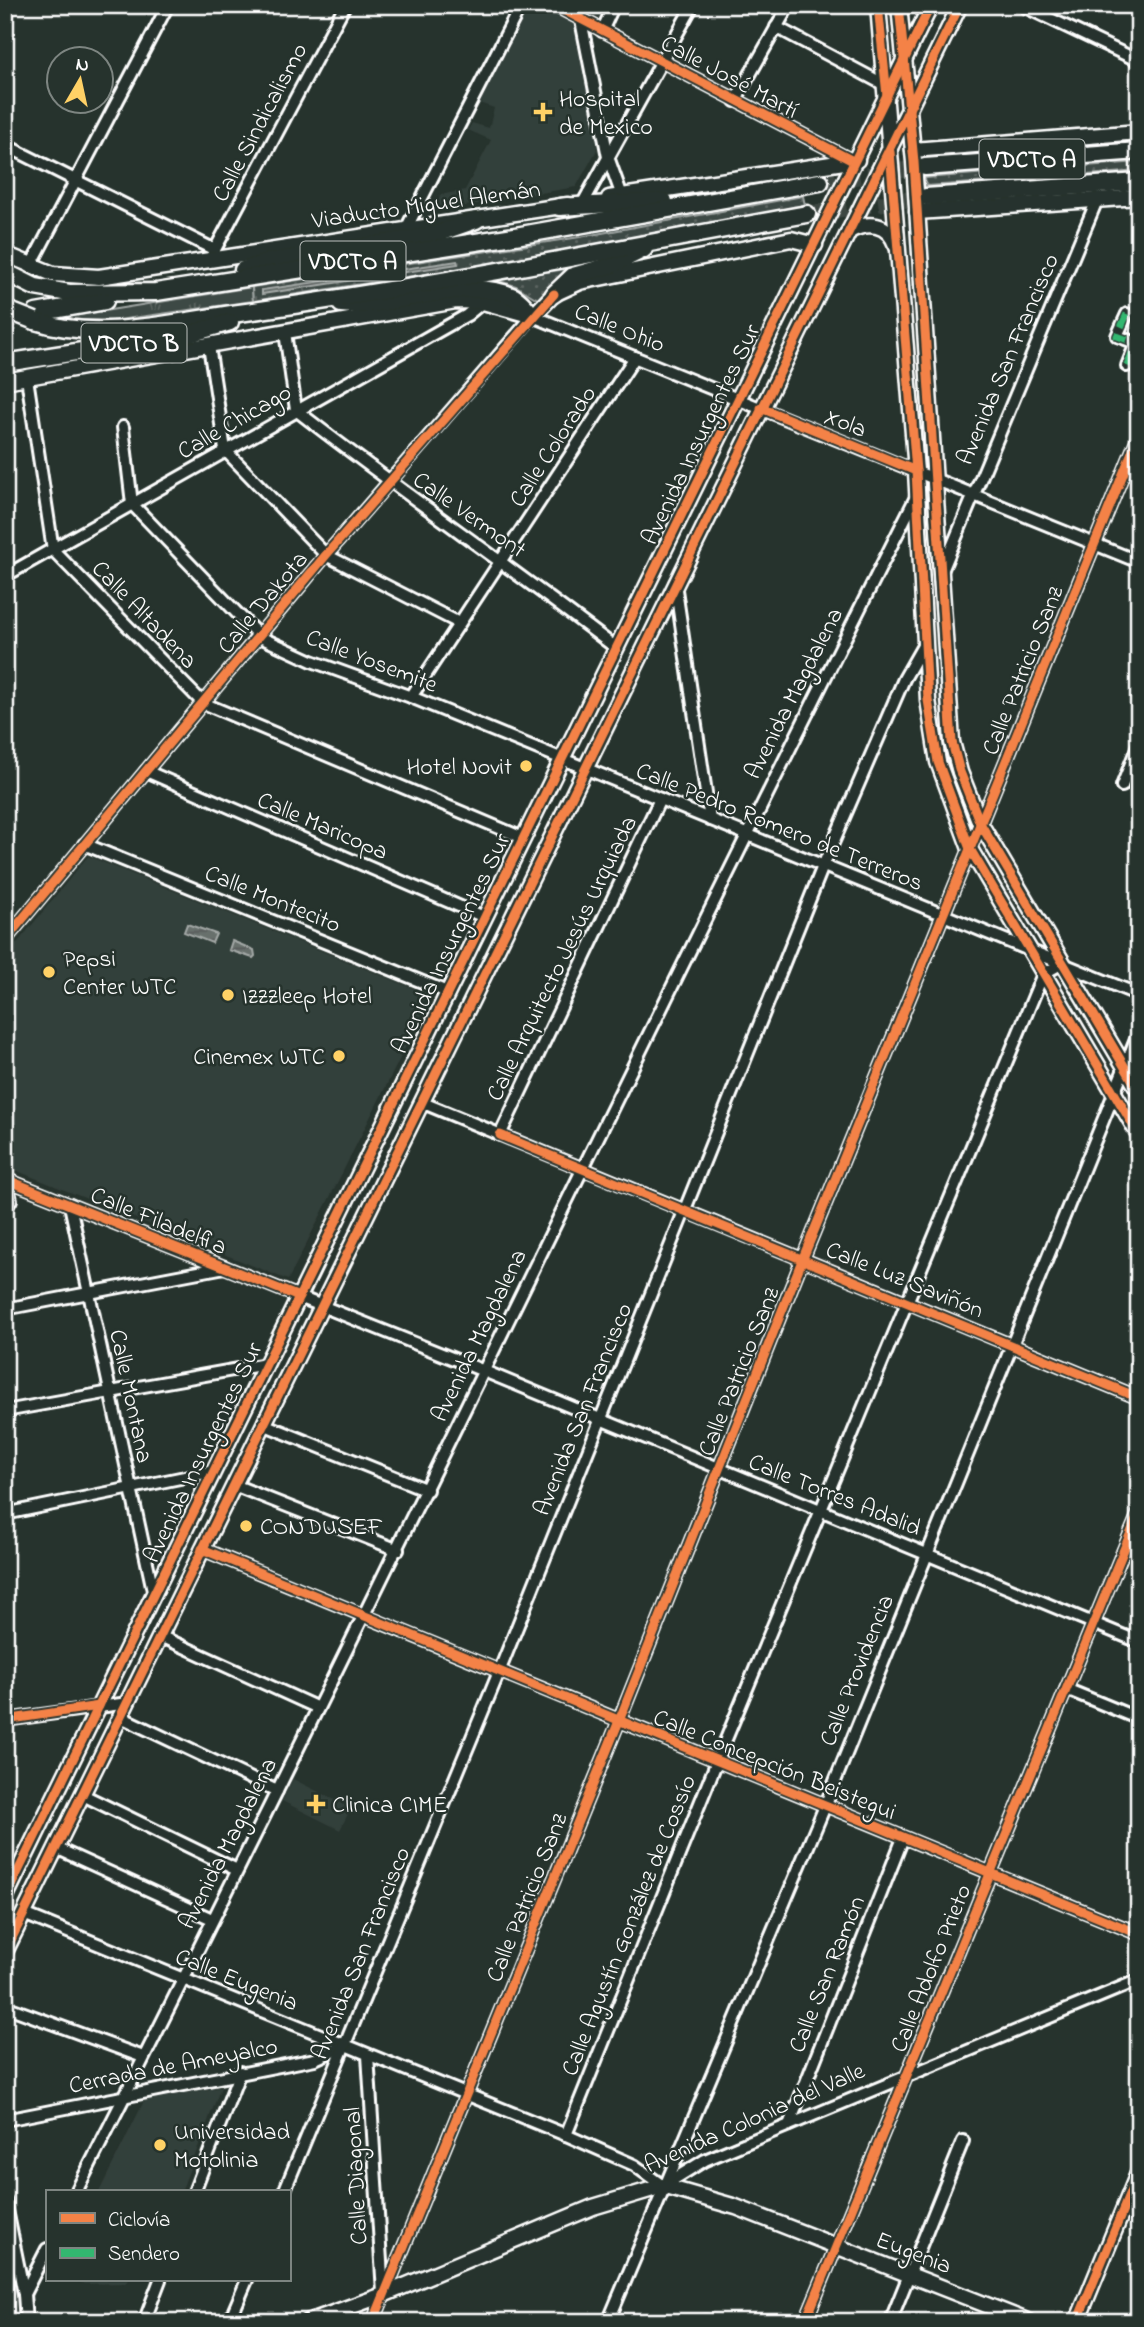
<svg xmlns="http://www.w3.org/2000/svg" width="1144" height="2327" viewBox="0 0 1144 2327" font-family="'Indie Flower',sans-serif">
<defs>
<pattern id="grass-tufts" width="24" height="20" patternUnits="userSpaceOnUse" patternTransform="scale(1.75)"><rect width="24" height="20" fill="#3e4944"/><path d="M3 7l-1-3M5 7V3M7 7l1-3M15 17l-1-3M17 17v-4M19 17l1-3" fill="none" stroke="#5b6460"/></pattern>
<pattern id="park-dots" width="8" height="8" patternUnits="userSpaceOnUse" patternTransform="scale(1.75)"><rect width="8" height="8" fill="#3e4944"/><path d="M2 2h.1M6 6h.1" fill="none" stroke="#5b6460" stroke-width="1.8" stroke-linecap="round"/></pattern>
<pattern id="water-rules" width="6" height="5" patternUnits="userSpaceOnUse" patternTransform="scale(1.75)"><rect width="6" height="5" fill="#67706c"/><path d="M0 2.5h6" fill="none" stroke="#575a59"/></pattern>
</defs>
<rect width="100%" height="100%" fill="#26332d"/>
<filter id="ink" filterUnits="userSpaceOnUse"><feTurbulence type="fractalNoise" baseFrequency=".0143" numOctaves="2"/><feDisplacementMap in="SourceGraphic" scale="14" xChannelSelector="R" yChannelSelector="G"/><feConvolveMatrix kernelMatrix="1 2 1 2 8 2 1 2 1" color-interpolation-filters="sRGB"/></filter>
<g filter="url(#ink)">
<!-- built -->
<g fill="#333f3a">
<polygon points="528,5 545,5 574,22 594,117 597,150 576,187 436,211 440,195 465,190 491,140 468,130 472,123 489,128 494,108 479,103"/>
<polygon points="88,856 420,991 426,1007 288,1280 5,1166 5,958"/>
<polygon points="293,1779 351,1808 340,1830 282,1801"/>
<polygon points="221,2087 181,2192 99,2192 145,2099"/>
<polygon points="75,2280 129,2280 125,2283 84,2284"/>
</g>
<!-- grass -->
<polygon fill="url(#grass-tufts)" stroke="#9ea4a2" stroke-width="2" points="252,287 253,301 111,321 55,319"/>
<!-- park -->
<g fill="url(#park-dots)" stroke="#9ea4a2" stroke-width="2">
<polygon points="1139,162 1139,171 1060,177 1054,180 1053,178 926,186 925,178 1052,168 1058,165 1059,168"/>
<polygon points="803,196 805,205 579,250 253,301 252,287 580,237"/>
<polygon points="566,269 539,300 516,286 495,280"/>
</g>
<!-- water -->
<g fill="url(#water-rules)" stroke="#a4a9a7" stroke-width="2">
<polygon points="457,261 458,264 262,294 262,290"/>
<polygon points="187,924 216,934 212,943 184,932"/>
<polygon points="232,941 254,950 255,956 253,958 229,950"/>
</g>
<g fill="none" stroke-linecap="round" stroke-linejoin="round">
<!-- highway-tunnel -->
<g stroke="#3c4742" stroke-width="16" stroke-dasharray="16 8" stroke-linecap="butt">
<polyline points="820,182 925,167"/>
<polyline points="807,214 926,197"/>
</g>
<!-- minor casing -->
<g stroke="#fff" stroke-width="16">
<g id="minor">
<polyline points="554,5 851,160"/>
<polyline points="578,5 608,157 622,196"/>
<polyline points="1021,5 1139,61"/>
<polyline points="776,27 885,85"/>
<polyline points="602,31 614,5"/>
<polyline points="735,101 789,5"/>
<polyline points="5,145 215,250"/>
<polyline points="583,203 693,5"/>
<polyline points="406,229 521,5"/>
<polyline points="210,259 345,5"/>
<polyline points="30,267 168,5"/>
<polyline points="1127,314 1117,336 1139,344"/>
<path d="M285 332 296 410C401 492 511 567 616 648"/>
<polyline points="209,346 225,450 326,555 459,623"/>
<polyline points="1127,366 1136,343"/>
<polyline points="27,378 53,550 203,703 523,838"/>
<polyline points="123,427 132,504"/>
<polyline points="132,504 260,637 312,661 411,697 1139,995"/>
<polyline points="942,571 1097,200"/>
<polyline points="5,576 467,315 483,302"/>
<polyline points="675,583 710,820"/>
<polyline points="411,697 635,357"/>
<polyline points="146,771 484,917"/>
<polyline points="1122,786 1139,743"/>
<polyline points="84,844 447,992"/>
<polyline points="5,940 326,555 533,316 1139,562"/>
<polyline points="421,1102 1139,1398"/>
<polyline points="500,1135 660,799"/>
<polyline points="5,1179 484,1371 1139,1642"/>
<polyline points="70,1205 154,1595"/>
<polyline points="5,1210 11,1200 6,1179"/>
<polyline points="5,1309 225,1267"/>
<polyline points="5,1411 266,1364"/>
<polyline points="263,1424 427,1490"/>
<polyline points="234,1485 398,1550"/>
<polyline points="5,1514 214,1471"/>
<polyline points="202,1549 1139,1934"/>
<polyline points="160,1636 318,1708"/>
<polyline points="1066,1689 1139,1719"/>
<polyline points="121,1717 277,1791"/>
<polyline points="5,1720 128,1703"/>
<polyline points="83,1795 237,1870"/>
<polyline points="56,1848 212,1919"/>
<polyline points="24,1914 566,2135 634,2165 663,2186 705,2160 1139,1980"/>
<polyline points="5,2006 143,2057"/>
<polyline points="368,2055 383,2293"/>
<polyline points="5,2120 315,2059 346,2045"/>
<polyline points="789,2125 903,1838"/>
<polyline points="566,2135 717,1761 1043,974 1061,964"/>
<path d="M76 2192C362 1630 631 1060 916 497"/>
<polyline points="194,2192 240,2072"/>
<polyline points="284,2192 499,1672 823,866 904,679 924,644"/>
<polyline points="5,2200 24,2294 26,2322"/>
<polyline points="24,2294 47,2249"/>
<polyline points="144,2322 160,2280"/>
<polyline points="229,2322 247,2280"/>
<polyline points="373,2322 619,1721 803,1258 1139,435"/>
<polyline points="608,2322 825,1806 1139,1032"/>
<polyline points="705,2322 705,2321"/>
<polyline points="805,2322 1139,1513"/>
<polyline points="890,2322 963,2141"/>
</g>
</g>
<!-- major casing -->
<g stroke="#fff" stroke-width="19">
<g id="major">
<polyline points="878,5 916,471 928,700 938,762 970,849 1139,1135"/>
<polyline points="899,5 914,162 952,742 960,772 980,823 1139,1091"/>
<polyline points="913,150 1139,132"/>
<polyline points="609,198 857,160"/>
<polyline points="917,212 1139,197"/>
<path d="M849 231C868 221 888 223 896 245"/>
<polyline points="5,254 53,274 99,277 568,205"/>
<polyline points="5,381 456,301 483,302 533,316 554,294 580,282 791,239 815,245"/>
<polyline points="5,1898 931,5"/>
<polyline points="5,1952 960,5"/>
<polyline points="308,2322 383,2295 593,2207 663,2186 736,2207 1030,2322"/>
<polyline points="1077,2322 1139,2171"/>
</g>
</g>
<!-- highway casing -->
<g stroke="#fff" stroke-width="21">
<g id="highway">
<polyline points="925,167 1139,151"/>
<polyline points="926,197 1139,182"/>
<polyline points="559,207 664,201"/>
<polyline points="243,270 267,262 433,235 476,220"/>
<polyline points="5,272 35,287 69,293 156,292 521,235 820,182"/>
<polyline points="554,294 573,276 612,265 644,249"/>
<path d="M341 304C393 310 468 274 514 297 522 302 527 309 533 316"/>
<polyline points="36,313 105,301"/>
<path d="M35 321C100 342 173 322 239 313 429 287 618 248 807 214"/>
<polyline points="5,363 186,335 230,322"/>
</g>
</g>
<!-- minor -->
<use href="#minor" stroke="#26332d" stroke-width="10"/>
<!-- major -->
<use href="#major" stroke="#26332d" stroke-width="14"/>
<!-- highway -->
<use href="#highway" stroke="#26332d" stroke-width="16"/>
<!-- highway-bridge casing -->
<g stroke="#fff" stroke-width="21" stroke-linecap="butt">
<polyline id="highway-bridge" points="7,310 35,321"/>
</g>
<!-- highway-bridge -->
<use href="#highway-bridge" stroke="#26332d" stroke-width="16"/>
<!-- quiet -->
<g stroke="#33b770" stroke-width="7" stroke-dasharray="14 7" stroke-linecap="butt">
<polyline points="1127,314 1117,336 1139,344"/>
<polyline points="1127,366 1136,343"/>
</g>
<!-- cycleway casing -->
<g stroke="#26332d" stroke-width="13">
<g id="cycleway">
<polyline points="554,5 851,160"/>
<polyline points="878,5 887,96"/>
<polyline points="899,5 914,162 952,742 960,772 980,823 1139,1091"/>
<polyline points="890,152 916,471 928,700 938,762 970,849 1139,1135"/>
<polyline points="761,408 916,471"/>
<polyline points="5,940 326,555 554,294"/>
<polyline points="500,1135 1139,1398"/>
<polyline points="5,1179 299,1297"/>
<polyline points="202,1549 1139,1934"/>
<polyline points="5,1720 99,1706"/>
<polyline points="5,1898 931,5"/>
<polyline points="5,1952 960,5"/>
<polyline points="373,2322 619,1721 803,1258 1139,435"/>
<polyline points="805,2322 1139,1513"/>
<polyline points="1077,2322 1139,2171"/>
</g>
</g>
<!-- cycleway -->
<use href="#cycleway" stroke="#f48246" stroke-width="9"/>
</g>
</g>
<!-- markers -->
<g fill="#ffd166" stroke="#26332d" stroke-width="2.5">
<path d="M539.5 101.5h7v7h7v7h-7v7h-7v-7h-7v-7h7z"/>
<circle cx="526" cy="766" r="7"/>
<circle cx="49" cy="972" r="7"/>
<circle cx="228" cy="995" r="7"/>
<circle cx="339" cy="1056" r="7"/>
<circle cx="246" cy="1526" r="7"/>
<path d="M312.5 1793.5h7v7h7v7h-7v7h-7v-7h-7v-7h7z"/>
<circle cx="160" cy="2145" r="7"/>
</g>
<g text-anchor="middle" stroke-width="5" stroke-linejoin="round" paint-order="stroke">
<!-- shield labels -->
<g fill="#26332d" stroke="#bec2c0" stroke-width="2">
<rect x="979.5" y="139.5" width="105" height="39" rx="5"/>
<rect x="300.5" y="241.5" width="105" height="39" rx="5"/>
<rect x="81.5" y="323.5" width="105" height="39" rx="5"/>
</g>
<g font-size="23" font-weight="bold" fill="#fff">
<text x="1032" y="167">VDCTO A</text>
<text x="353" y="269">VDCTO A</text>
<text x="134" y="351">VDCTO B</text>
</g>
<!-- street labels -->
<g font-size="24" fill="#fff" stroke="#26332d">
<text transform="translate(730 76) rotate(28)" y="8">Calle José Martí</text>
<text transform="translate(259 122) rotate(-62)" y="8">Calle Sindicalismo</text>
<text transform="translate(426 204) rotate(-8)" y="8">Viaducto Miguel Alemán</text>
<text transform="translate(620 327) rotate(22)" y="8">Calle Ohio</text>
<text transform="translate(1007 359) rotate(-67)" y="8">Avenida San Francisco</text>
<text transform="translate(234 421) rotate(-30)" y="8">Calle Chicago</text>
<text transform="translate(846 422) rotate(22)" y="8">Xola</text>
<text transform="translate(700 434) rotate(-64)" y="8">Avenida Insurgentes Sur</text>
<text transform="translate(552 446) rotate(-57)" y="8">Calle Colorado</text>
<text transform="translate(470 514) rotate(35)" y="8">Calle Vermont</text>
<text transform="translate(262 602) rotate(-50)" y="8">Calle Dakota</text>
<text transform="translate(145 614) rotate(46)" y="8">Calle Altadena</text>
<text transform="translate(372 660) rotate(21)" y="8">Calle Yosemite</text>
<text transform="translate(1022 670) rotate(-68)" y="8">Calle Patricio Sanz</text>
<text transform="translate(793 693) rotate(-63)" y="8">Avenida Magdalena</text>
<text transform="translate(323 825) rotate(23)" y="8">Calle Maricopa</text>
<text transform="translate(780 826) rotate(22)" y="8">Calle Pedro Romero de Terreros</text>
<text transform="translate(273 898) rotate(22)" y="8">Calle Montecito</text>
<text transform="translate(450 943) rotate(-64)" y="8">Avenida Insurgentes Sur</text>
<text transform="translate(561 958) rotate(-64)" y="8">Calle Arquitecto Jesús Urquiada</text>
<text transform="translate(159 1220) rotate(22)" y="8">Calle Filadelfia</text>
<text transform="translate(905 1279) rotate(22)" y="8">Calle Luz Saviñón</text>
<text transform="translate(478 1335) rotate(-64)" y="8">Avenida Magdalena</text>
<text transform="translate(738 1371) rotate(-68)" y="8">Calle Patricio Sanz</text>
<text transform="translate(132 1396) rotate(78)" y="8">Calle Montana</text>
<text transform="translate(582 1409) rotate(-68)" y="8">Avenida San Francisco</text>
<text transform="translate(202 1452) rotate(-64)" y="8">Avenida Insurgentes Sur</text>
<text transform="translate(835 1494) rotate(22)" y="8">Calle Torres Adalid</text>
<text transform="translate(856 1670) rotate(-68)" y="8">Calle Providencia</text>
<text transform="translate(775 1764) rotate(22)" y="8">Calle Concepción Beistegui</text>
<text transform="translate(227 1843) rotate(-63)" y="8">Avenida Magdalena</text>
<text transform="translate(526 1897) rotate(-68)" y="8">Calle Patricio Sanz</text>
<text transform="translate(628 1925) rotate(-68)" y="8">Calle Agustín González de Cossío</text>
<text transform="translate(360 1953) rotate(-68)" y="8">Avenida San Francisco</text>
<text transform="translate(930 1968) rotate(-68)" y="8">Calle Adolfo Prieto</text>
<text transform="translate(826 1974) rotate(-68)" y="8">Calle San Ramón</text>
<text transform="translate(237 1979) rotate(22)" y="8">Calle Eugenia</text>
<text transform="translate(173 2065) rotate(-11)" y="8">Cerrada de Ameyalco</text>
<text transform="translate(754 2117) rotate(-24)" y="8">Avenida Colonia del Valle</text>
<text transform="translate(355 2176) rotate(-93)" y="8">Calle Diagonal</text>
<text transform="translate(914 2252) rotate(21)" y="8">Eugenia</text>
</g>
<!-- poi labels -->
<g font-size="24" fill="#fff" stroke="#26332d" text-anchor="start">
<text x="559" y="106">Hospital<tspan x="559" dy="28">de Mexico</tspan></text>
<text x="512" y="774" text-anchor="end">Hotel Novit</text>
<text x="63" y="966">Pepsi<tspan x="63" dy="28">Center WTC</tspan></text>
<text x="242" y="1003">Izzzleep Hotel</text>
<text x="325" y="1064" text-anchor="end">Cinemex WTC</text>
<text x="260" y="1534">CONDUSEF</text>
<text x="332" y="1812">Clinica CIME</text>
<text x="174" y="2139">Universidad<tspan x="174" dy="28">Motolinia</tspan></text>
</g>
</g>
<!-- margin -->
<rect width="1144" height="2327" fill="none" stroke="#26332d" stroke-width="28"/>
<rect x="14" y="14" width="1116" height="2299" fill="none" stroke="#fff" stroke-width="2.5" filter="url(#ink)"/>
<!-- legend -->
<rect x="46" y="2190" width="245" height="91" fill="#26332d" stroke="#7d8581" stroke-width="2"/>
<rect x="60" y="2213" width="35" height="10" fill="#f48246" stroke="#7d8581" stroke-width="2"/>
<text x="108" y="2226" font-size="21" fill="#ffffff">Ciclovía</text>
<rect x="60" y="2248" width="35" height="10" fill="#33b770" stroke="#7d8581" stroke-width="2"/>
<text x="108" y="2260" font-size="21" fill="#ffffff">Sendero</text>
<!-- north arrow -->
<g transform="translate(80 80) rotate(9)"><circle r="33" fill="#26332d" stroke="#7d8581" stroke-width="2"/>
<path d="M0-5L12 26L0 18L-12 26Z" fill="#ffd166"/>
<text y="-10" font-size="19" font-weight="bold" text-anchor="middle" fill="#ffffff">N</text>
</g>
</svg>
